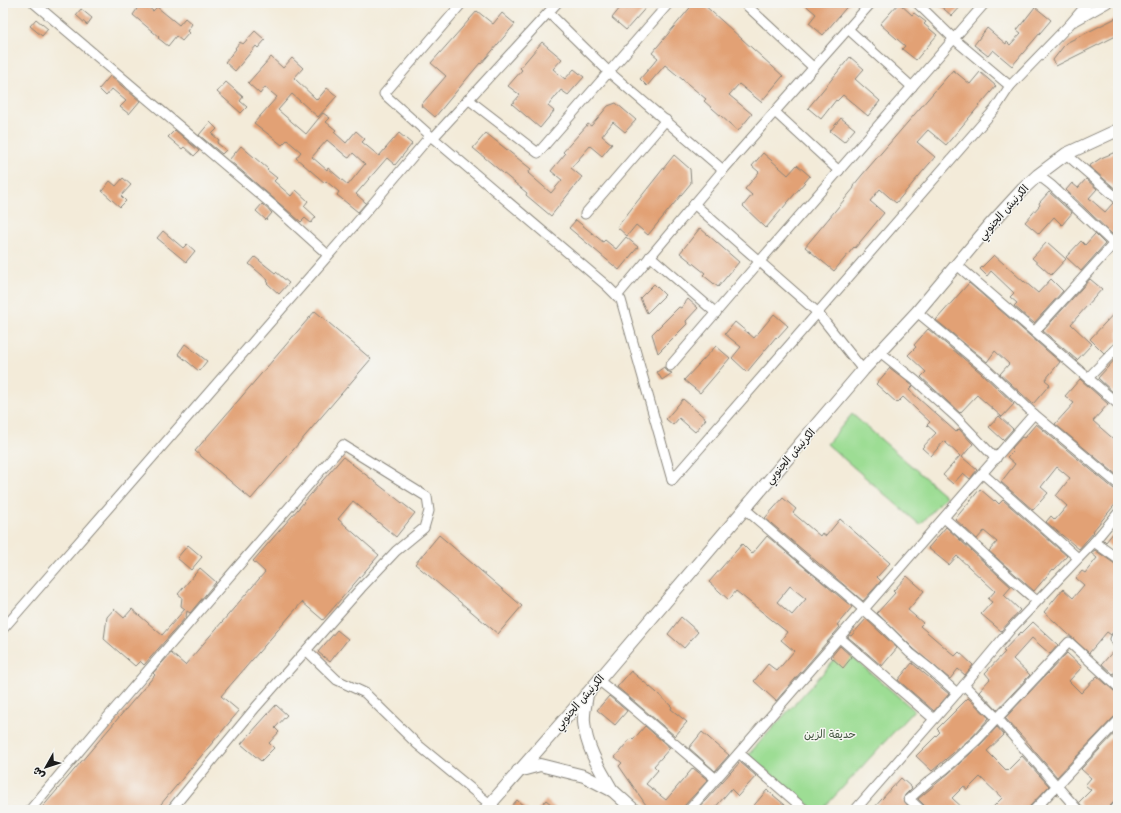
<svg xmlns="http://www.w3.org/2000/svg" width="1121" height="813" viewBox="0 0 1121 813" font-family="Mali,'Playpen Sans Arabic',sans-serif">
<rect width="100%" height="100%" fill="#f6f6f2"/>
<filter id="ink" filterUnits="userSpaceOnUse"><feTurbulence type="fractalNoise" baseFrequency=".025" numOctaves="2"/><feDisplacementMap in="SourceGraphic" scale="8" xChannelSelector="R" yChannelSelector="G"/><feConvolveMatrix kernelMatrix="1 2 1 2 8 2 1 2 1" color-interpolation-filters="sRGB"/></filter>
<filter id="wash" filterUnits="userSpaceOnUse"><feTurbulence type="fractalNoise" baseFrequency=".012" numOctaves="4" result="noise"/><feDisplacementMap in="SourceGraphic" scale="16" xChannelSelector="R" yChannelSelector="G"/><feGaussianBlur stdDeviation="0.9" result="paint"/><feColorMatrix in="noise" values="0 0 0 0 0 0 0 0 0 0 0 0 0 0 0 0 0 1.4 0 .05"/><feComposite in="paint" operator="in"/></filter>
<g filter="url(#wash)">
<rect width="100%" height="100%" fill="#f3ebd9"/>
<!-- green -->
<g fill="#9ddd94" stroke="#5c7c58">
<polygon points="852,414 946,496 920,525 827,444"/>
<polygon points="844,650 914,710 822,810 815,810 748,755"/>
</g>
<g id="blocks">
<!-- building -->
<g fill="#e2a175" fill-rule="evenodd">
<polygon points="129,3 143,3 153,11 157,7 179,25 185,18 192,24 187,31 189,33 182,41 176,36 168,46 158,38 159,37 133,15 137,9"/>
<polygon points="624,3 650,3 626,30 612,18"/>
<polygon points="694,3 702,3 783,76 761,102 739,84 729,95 752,114 738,131 704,101 706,99 665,65 647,86 640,79 658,58 652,53"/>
<polygon points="803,3 850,3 823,35 809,23 816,14"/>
<polygon points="899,3 912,15 914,13 926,22 924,24 937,35 916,60 902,49 905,46 880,24"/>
<polygon points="937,3 964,3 952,16"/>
<polygon points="1035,7 1051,20 1012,66 993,50 988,56 974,45 987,28 1006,44 1007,42 1010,45 1021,33 1017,30"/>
<polygon points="81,9 92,18 87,25 76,15"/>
<polygon points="477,11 493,24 502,13 515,24 481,64 480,63 435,117 421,105 446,76 431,63"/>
<polygon points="1118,17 1118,35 1056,66 1053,60 1066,43"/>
<polygon points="36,19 48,29 42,36 30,26"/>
<polygon points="255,31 265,40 258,48 256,46 235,71 225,62 236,49 235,48 240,42 243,44"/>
<polygon points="542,42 562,59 553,69 565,79 574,69 584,77 568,95 561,90 548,106 554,111 540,128 512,104 520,95 508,86 522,70 520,68"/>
<path d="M271 57 283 68 292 58 303 68 294 78 317 100 327 88 337 96 318 117 292 94 278 110 306 134 323 113 330 118 326 122 336 130 334 132 346 143 356 131 365 139 362 142 379 156 399 133 412 144 395 165 387 158 356 194 366 203 358 212 337 195 339 192 326 181 325 183 296 158 301 152 287 140 282 145 254 123 277 97 265 87 260 94 248 83ZM327 140 347 157 349 158 353 153 365 164 348 185 328 168 327 170 312 157Z"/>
<polygon points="850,57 864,69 855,79 880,101 868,116 843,95 837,101 836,100 821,119 808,108"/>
<polygon points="953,70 970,84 980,72 996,86 946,145 928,130 917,142 935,157 896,203 880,189 870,201 884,213 855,248 854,247 834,271 805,247 854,188 853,186 862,175"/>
<polygon points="110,76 140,101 129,114 120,107 126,101 112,89 106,96 99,89"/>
<polygon points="226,82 243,97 240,101 247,107 241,113 217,92"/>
<polygon points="616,103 636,120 625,132 613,122 602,136 612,144 602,156 590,146 571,168 582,177 551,216 526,195 527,193 473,148 486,133 531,169 528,173 551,193 562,180 551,171 565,154 563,152 588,124 591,126 608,106"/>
<polygon points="841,118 855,129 844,142 830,131"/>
<polygon points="210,122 217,129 212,134 219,140 217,143 226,150 222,154 199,135"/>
<polygon points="175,130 199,151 194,156 184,147 182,149 168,137"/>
<polygon points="241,146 268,169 267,170 277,178 274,181 291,196 296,190 308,201 304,206 316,217 311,223 305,218 301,222 229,160"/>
<polygon points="1118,151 1118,191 1089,166 1101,158"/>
<polygon points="763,153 788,175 797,165 810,176 766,228 743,206 752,195 745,189 759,172 752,166"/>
<polygon points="674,155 690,169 691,183 648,235 636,225 627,236 617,227"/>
<polygon points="123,178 131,185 121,196 126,201 120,207 102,191 110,181 116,186"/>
<polygon points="1086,179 1097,189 1089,198 1105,212 1113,203 1118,205 1118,233 1113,235 1066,190 1072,183 1078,188"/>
<polygon points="1049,192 1072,213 1062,225 1054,217 1039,234 1025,222 1040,205 1039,203"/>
<polygon points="262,204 272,213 266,220 256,211"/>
<polygon points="576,220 603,242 605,240 616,249 626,237 638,247 619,270 569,228"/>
<polygon points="700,228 739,262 718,287 703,275 705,273 680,253"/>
<polygon points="163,231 183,248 187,244 195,251 186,262 157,238"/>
<polygon points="1095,234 1105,244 1081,271 1066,257 1081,241 1085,245"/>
<polygon points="1047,242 1066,259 1051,275 1032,258"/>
<polygon points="994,255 1024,282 1024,281 1038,293 1051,279 1063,291 1034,323 1014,306 1017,303 1010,297 1014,293 991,271 987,276 980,269"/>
<polygon points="255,257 275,273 276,272 289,283 279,294 267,283 268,280 249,264"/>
<polygon points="1090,279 1102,289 1071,324 1092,344 1077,360 1043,331"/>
<polygon points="969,283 1060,362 1045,380 1050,384 1033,404 1000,374 1009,364 995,351 987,362 936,320"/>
<polygon points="654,284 665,295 647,313 640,298"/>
<polygon points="688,299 698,308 686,321 687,324 658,353 652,334 679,307 681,308"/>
<polygon points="1118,309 1118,341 1114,343 1104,353 1090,339"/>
<polygon points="315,311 371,359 251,499 195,451"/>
<polygon points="774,314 788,326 777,338 776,337 747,372 732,358 741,347 725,334 735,322 754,338"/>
<polygon points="928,329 981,373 1014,404 1002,417 977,395 960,413 921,377 926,372 908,355 916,347 914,345"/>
<polygon points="185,344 207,361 199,371 178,354"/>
<polygon points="716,346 730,358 700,393 684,380"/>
<polygon points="1118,356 1118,393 1116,395 1098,378"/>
<polygon points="664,367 666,371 672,373 662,380 657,372"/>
<polygon points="890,368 913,386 909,390 956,432 959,429 973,444 962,457 977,470 970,479 963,473 953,484 943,475 960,456 944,441 931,456 922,448 936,433 927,425 930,422 903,397 897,403 876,384"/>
<polygon points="1080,379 1108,404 1093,421 1118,443 1118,476 1055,424 1074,403 1065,396"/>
<polygon points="683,399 706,419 695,432 679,418 673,425 666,419"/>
<polygon points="999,416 1013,429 1003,440 989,427"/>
<polygon points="1036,424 1114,489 1118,490 1118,501 1093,531 1094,532 1079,549 1046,522 1051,516 1055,520 1067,506 1056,496 1070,478 1057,467 1041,487 1048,493 1033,510 1001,482 1015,464 1007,457 1014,450 1012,448 1022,437 1024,438"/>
<polygon points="343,457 415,513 396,537 353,501 338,519 379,555 323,620 302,602 221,696 239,711 156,810 40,810 155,675 153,673 171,653 185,665 265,572 253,561"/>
<polygon points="980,489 994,501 995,500 999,504 1003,500 1067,556 1054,570 1053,569 1034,591 989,551 997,542 984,531 977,539 955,519"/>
<polygon points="783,498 796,509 793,513 820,536 822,533 826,536 840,519 890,563 877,577 881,581 863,601 765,518"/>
<polygon points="946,527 1011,587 1004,595 1020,610 1001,631 981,614 992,602 988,599 995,591 957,556 949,565 928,548"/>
<polygon points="1118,527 1118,552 1103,541 1104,540 1106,542"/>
<polygon points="439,535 522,606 498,634 415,564"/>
<path d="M767 536 852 607 837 625 840 627 776 701 754 681 768 664 777 671 794 651 781 640 787 632 736 591 729 600 709 582 742 544 752 554ZM790 586 806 599 792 615 777 602Z"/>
<polygon points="188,545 202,557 191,570 177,558"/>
<polygon points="1095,550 1115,564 1118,565 1118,628 1115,629 1111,635 1107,632 1089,653 1044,612 1063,589 1073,598 1084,585 1076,578 1082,571 1085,573 1097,558 1091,553"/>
<polygon points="200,568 216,582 190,613 187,611 186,617 144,665 140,661 135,666 104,639 107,617 114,609 124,618 132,609 162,635 185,609 181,606 182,597 178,594"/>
<polygon points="907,576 924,591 908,610 923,623 920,626 955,656 959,652 973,665 965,675 958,669 950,679 914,649 877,613 895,593 893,591"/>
<polygon points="681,617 698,632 684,648 668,634"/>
<polygon points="866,619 897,648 882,666 848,637 849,635 851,636"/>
<polygon points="1033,622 1058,645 1050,654 1032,638 1013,659 1030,675 997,710 979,691 990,679 985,673 1005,652 1003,651 1021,632 1022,633"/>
<polygon points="337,630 348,639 330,662 318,652"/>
<polygon points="840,646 852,657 843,668 831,657"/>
<polygon points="1115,649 1118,650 1118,668 1113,674 1102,664"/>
<polygon points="1067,653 1082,667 1069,681 1081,693 1097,676 1114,691 1118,693 1118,715 1114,717 1057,777 1031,747 1031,746 1005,718"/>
<polygon points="912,663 949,694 934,711 898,680"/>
<polygon points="631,671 656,692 672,707 671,709 687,722 675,736 617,687"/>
<polygon points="609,696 627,711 615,725 597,710"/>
<polygon points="968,698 989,718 973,736 932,771 916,756 940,732 937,729"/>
<polygon points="276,705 287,715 275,728 279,732 269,743 274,748 261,761 241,744"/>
<polygon points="645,726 670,748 654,766 658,770 646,784 666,800 693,768 708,780 684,806 683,810 651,810 646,805 619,766 622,763 615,757 631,738 633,740"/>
<polygon points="997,727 1004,735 987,751 1007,771 1022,756 1049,786 1030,806 1028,810 990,810 1002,798 980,777 967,790 964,786 952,798 965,810 927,810 925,806 918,799 949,773 981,744"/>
<polygon points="1118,730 1118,800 1114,802 1110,806 1108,810 1084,810 1079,802 1091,790 1085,785 1091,778 1081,769"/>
<polygon points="702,732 729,755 715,771 689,748"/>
<polygon points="740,762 756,776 738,796 731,789 713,810 697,810"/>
<polygon points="901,778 912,788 905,795 903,800 912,810 872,810"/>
<polygon points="767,790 791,810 750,810"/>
<polygon points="517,800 528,810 508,810"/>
<polygon points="546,800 558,810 537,810"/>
</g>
</g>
</g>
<g filter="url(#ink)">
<use href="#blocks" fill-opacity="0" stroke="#88847a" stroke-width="1"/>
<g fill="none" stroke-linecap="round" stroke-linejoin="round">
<!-- street casing -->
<g stroke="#88847a" stroke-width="11">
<g id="street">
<polyline points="34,3 276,208 328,255"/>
<polyline points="462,3 384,94 433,138 607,286 621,300 672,480"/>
<polyline points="744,3 814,68"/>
<polyline points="917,3 954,39 1010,86"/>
<polyline points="549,13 609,72 723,170"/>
<polyline points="1075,21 1107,3"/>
<polyline points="848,29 912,87"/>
<polyline points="468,99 538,153 669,3"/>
<polyline points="775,112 839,171"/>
<polyline points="433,138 557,3"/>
<polyline points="1066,154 1118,199"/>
<polyline points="1038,175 1051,185 1114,244 1118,247"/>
<polyline points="694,204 817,312 863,370"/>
<polyline points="585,214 666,120"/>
<polyline points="650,256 716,313"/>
<polyline points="957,265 1118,404"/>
<polyline points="617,296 723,170 871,3"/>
<polyline points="917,312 985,368 1034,414 1118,484"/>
<polyline points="1035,331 1118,239"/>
<polyline points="880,352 916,381 957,418 996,459"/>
<polyline points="670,366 760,261 985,3"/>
<polyline points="1088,378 1118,347"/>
<polyline points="983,474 1078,558"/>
<polyline points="672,480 995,109 1010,86 1070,24 1088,3"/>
<polyline points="745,509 815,569 845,593 884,627 910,653 929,668 957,693"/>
<path d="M944 518C976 545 1005 575 1037 601"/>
<polyline points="1094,542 1118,559"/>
<polyline points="3,629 353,227 430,136"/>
<polyline points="1118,634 1115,639 1118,644"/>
<polyline points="840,638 934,719"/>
<polyline points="307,651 337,680 365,693 417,744 497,810"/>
<polyline points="598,680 621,698 716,779"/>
<polyline points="964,685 998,719 1078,810"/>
<polyline points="739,753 805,810"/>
<polyline points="30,810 112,712 343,445 427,497 429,511 424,528 396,551 361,588 256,707 171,810"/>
<polyline points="689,810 1034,414"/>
<polyline points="855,810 964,685 1010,630 1094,542 1118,513"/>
<polyline points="921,810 909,799 928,782 945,769 977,740 1069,642 1118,687"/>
<polyline points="1034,810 1118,721"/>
<polyline points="1114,810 1118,806"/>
</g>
</g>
<!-- secondary casing -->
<g stroke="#88847a" stroke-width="14">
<g id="secondary">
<path d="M587 694C586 703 583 713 584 722 586 747 599 768 612 790"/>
<polyline points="518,771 540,765 584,776 613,791 634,810"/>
<polyline points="485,810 587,694 863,370 917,312 990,225 1023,189 1038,175 1066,154 1118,130"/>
</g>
</g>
<!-- street -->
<use href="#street" stroke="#fff" stroke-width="9"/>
<!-- secondary -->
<use href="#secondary" stroke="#fff" stroke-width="12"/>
</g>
</g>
<g text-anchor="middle" stroke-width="3" stroke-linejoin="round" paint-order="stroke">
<!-- street labels -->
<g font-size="11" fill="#1c1c1c" stroke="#f6f6f2">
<text transform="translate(1003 212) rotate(-48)" y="4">الكرنيش الجنوبي</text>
<text transform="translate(790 456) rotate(-49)" y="4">الكرنيش الجنوبي</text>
<text transform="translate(579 702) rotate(-49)" y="4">الكرنيش الجنوبي</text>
</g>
<!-- park labels -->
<g font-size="11" fill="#435640" stroke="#f6f6f2">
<text x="830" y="738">حديقة الزين</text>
</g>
</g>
<!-- margin -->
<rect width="1121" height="813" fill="none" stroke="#f6f6f2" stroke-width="16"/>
<!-- north arrow -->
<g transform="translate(46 767) rotate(231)" stroke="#f6f6f2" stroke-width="3" paint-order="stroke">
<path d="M0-3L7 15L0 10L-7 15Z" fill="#1c1c1c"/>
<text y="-6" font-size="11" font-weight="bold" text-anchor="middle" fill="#1c1c1c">ش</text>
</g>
</svg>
